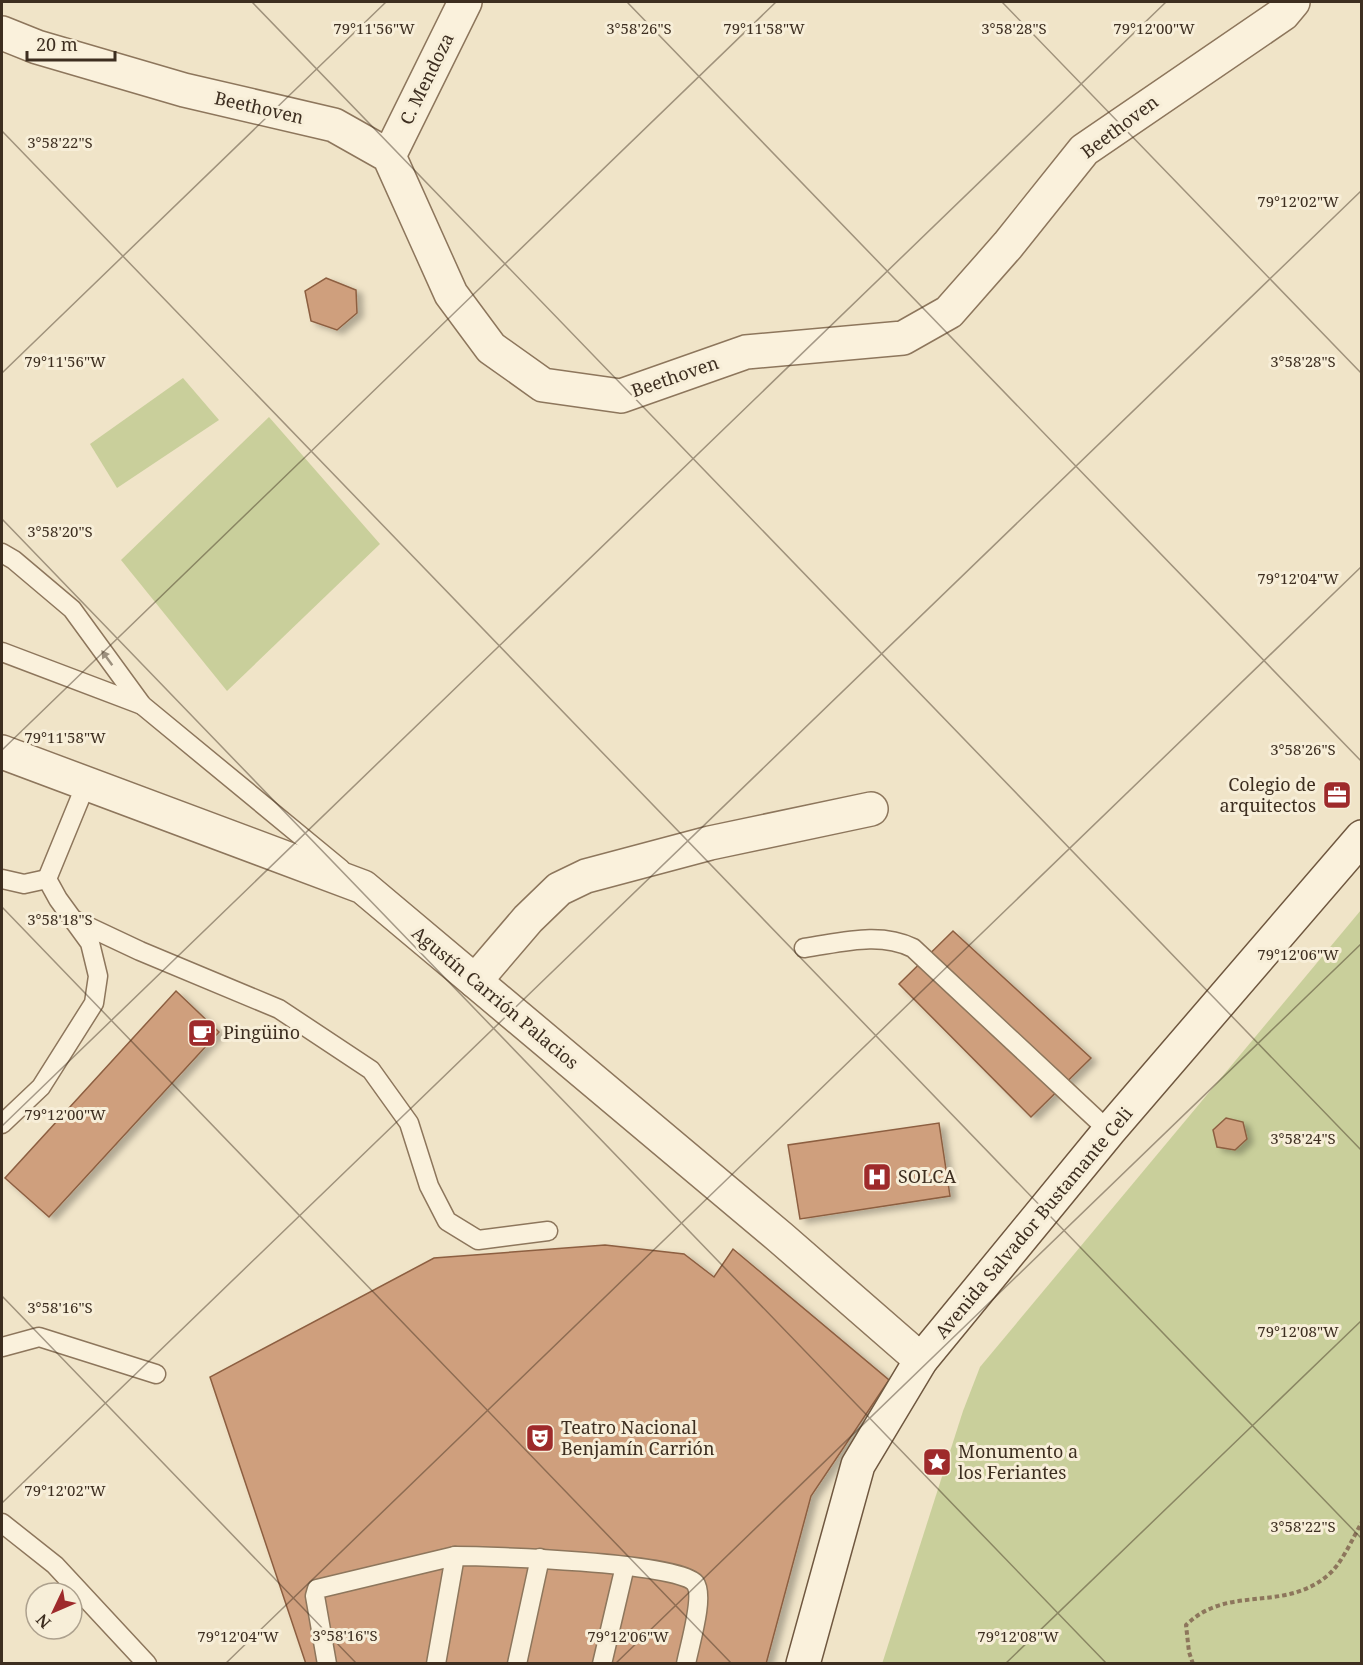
<svg xmlns="http://www.w3.org/2000/svg" width="1363" height="1665" viewBox="0 0 1363 1665" font-family="'Noto Serif',serif">
<defs>
<filter id="shadow"><feDropShadow dx="6" dy="4" stdDeviation="3" flood-color="#0004"/></filter>
</defs>
<rect width="100%" height="100%" fill="#f0e4c8"/>
<!-- green -->
<g fill="#c9cf9b">
<polygon points="183,378 219,420 117,488 90,444"/>
<polygon points="269,417 380,544 227,691 121,560"/>
<polygon points="1361,910 1361,1663 882,1664 963,1411 980,1367"/>
</g>
<!-- building -->
<g fill="#cf9f7d" stroke="#8d5f41" stroke-width="1.5" filter="url(#shadow)">
<polygon points="326,278 356,290 357,313 337,330 311,321 305,291"/>
<polygon points="953,931 1091,1058 1031,1117 899,984"/>
<polygon points="176,991 219,1032 49,1217 5,1178"/>
<polygon points="1226,1118 1243,1122 1247,1139 1235,1150 1217,1147 1213,1130"/>
<polygon points="939,1123 950,1196 800,1219 788,1145"/>
<polygon points="605,1245 684,1254 714,1277 733,1249 889,1380 811,1496 766,1664 306,1664 210,1377 434,1258"/>
</g>
<g fill="none" stroke-linecap="round" stroke-linejoin="round">
<!-- service casing -->
<g stroke="#8d765c" stroke-width="21">
<g id="service">
<polyline points="2,553 14,560 72,609 142,705 341,869"/>
<polyline points="2,652 142,705"/>
<polyline points="2,879 24,884 47,879"/>
<polyline points="72,919 140,951 279,1009 371,1070 409,1123 429,1186 447,1221 478,1240 548,1231"/>
<path d="M804 948C840 943 879 931 913 948L1109 1131"/>
<polyline points="2,1124 41,1087 94,1003 98,976 90,943 58,899 47,879 86,784"/>
<polyline points="2,1347 39,1337 156,1374"/>
<polyline points="2,1523 55,1565 147,1664"/>
<polyline points="327,1664 315,1596 317,1589 455,1556"/>
<path d="M436 1664 455 1556C490 1556 677 1562 695 1583 705 1596 689 1647 686 1664"/>
<polyline points="517,1664 540,1558"/>
<polyline points="602,1664 625,1566"/>
</g>
</g>
<!-- minor casing -->
<g stroke="#8d765c" stroke-width="36">
<g id="minor">
<polyline points="2,33 37,47 184,90 334,125 389,156 451,294 491,348 543,385 621,396 746,352 903,338 949,312 1008,245 1084,150 1283,14 1293,2"/>
<polyline points="389,156 465,2"/>
<polyline points="2,752 363,887 781,1238 921,1360"/>
<polyline points="475,981 528,919 559,889 586,876 710,843 871,809"/>
</g>
</g>
<!-- secondary casing -->
<g stroke="#6f573f" stroke-width="36">
<polyline id="secondary" points="803,1664 858,1465 921,1360 1109,1131 1362,837"/>
</g>
<!-- path -->
<path stroke="#8d765c" stroke-width="4" stroke-dasharray="4.5 3" stroke-linecap="butt" d="M1193 1664 1189 1652 1186 1625C1228 1584 1282 1613 1327 1576 1342 1564 1352 1539 1362 1522"/>
<!-- service -->
<use href="#service" stroke="#faf1dc" stroke-width="18"/>
<!-- minor -->
<use href="#minor" stroke="#faf1dc" stroke-width="33"/>
<!-- secondary -->
<use href="#secondary" stroke="#faf1dc" stroke-width="33"/>
</g>
<!-- one-way arrows -->
<defs><path id="oneway-solid" d="M-6-.8H1V-3.2L6.5 0L1 3.2V.8H-6Z" transform="scale(1.5)"/></defs>
<use fill="#9c907e" href="#oneway-solid" transform="translate(107 658) rotate(-126)"/>
<!-- ticks -->
<path fill="none" stroke="#3d2e20" stroke-width="1.5" stroke-opacity="0.45" d="M252 2 1362 1151M627 2 1362 762M1002 2 1362 374M2 131 1362 1539M2 373 386 2M2 519 1107 1664M2 750 776 2M2 907 732 1664M2 1126 1166 2M2 1296 357 1664M2 1503 1362 190M225 1664 1362 566M615 1664 1362 943M1005 1664 1362 1320"/>
<!-- icons -->
<defs>
<g id="office-square" transform="scale(1.5)"><rect x="-9" y="-9" width="18" height="18" rx="4" fill="#9e2a2b" stroke="#f7eed8"/><path d="M-6-3h4V-5.5h4V-3h4V5H-6ZM-1-4.5V-3h2v-1.5ZM-6 0V1H6V0Z" fill="#fff"/></g>
<g id="cafe-square" transform="scale(1.5)"><rect x="-9" y="-9" width="18" height="18" rx="4" fill="#9e2a2b" stroke="#f7eed8"/><path d="M-5.5-4.5H6V0H3Q3 3.5 0 3.5H-2.5Q-5.5 3.5-5.5 0ZM3-3.2v2h1.7v-2ZM-6 4.5H4V6H-6Z" fill="#fff"/></g>
<g id="hospital-square" transform="scale(1.5)"><rect x="-9" y="-9" width="18" height="18" rx="4" fill="#9e2a2b" stroke="#f7eed8"/><path d="M-5-5h3v3.5h4V-5h3V5h-3V1.5h-4V5h-3Z" fill="#fff"/></g>
<g id="theatre-square" transform="scale(1.5)"><rect x="-9" y="-9" width="18" height="18" rx="4" fill="#9e2a2b" stroke="#f7eed8"/><path d="M-5-5.5Q0-4 5-5.5V0Q5 5 0 6Q-5 5-5 0ZM-3.3-2.5H-1v1.5H-3.3ZM1-2.5H3.3v1.5H1ZM-2.8 1Q0 5.5 2.8 1Z" fill="#fff"/></g>
<g id="sight-square" transform="scale(1.5)"><rect x="-9" y="-9" width="18" height="18" rx="4" fill="#9e2a2b" stroke="#f7eed8"/><path d="M0-6L1.8-2.2L6-1.7L2.9 1.2L3.7 5.4L0 3.3L-3.7 5.4L-2.9 1.2L-6-1.7L-1.8-2.2Z" fill="#fff"/></g>
</defs>
<g fill-rule="evenodd">
<use href="#office-square" x="1337" y="795"/>
<use href="#cafe-square" x="202" y="1033"/>
<use href="#hospital-square" x="877" y="1177"/>
<use href="#theatre-square" x="540" y="1438"/>
<use href="#sight-square" x="937" y="1462"/>
</g>
<g text-anchor="middle" stroke-width="6" stroke-linejoin="round" paint-order="stroke">
<!-- street labels -->
<g font-size="18" fill="#3d2e20" stroke="#f7eed8">
<text transform="translate(427 79) rotate(-64)" y="6">C. Mendoza</text>
<text transform="translate(259 108) rotate(13)" y="6">Beethoven</text>
<text transform="translate(1120 127) rotate(-37)" y="6">Beethoven</text>
<text transform="translate(675 377) rotate(-19)" y="6">Beethoven</text>
<text transform="translate(495 998) rotate(40)" y="6">Agustín Carrión Palacios</text>
<text transform="translate(1034 1223) rotate(-50)" y="6">Avenida Salvador Bustamante Celi</text>
</g>
<!-- poi labels -->
<g font-size="18" fill="#3d2e20" stroke="#f7eed8" text-anchor="start">
<text x="1316" y="791" text-anchor="end">Colegio de<tspan x="1316" dy="21">arquitectos</tspan></text>
<text x="223" y="1039">Pingüino</text>
<text x="898" y="1183">SOLCA</text>
<text x="561" y="1434">Teatro Nacional<tspan x="561" dy="21">Benjamín Carrión</tspan></text>
<text x="958" y="1458">Monumento a<tspan x="958" dy="21">los Feriantes</tspan></text>
</g>
</g>
<g font-size="15" text-anchor="middle" fill="#3d2e20" stroke="#f7eed8" stroke-width="6" stroke-linejoin="round" paint-order="stroke">
<text x="374" y="34">79°11'56"W</text>
<text x="764" y="34">79°11'58"W</text>
<text x="1154" y="34">79°12'00"W</text>
<text x="639" y="34">3°58'26"S</text>
<text x="1014" y="34">3°58'28"S</text>
<text x="60" y="148">3°58'22"S</text>
<text x="1298" y="207">79°12'02"W</text>
<text x="65" y="367">79°11'56"W</text>
<text x="1303" y="367">3°58'28"S</text>
<text x="60" y="537">3°58'20"S</text>
<text x="1298" y="584">79°12'04"W</text>
<text x="65" y="743">79°11'58"W</text>
<text x="1303" y="755">3°58'26"S</text>
<text x="60" y="925">3°58'18"S</text>
<text x="1298" y="960">79°12'06"W</text>
<text x="65" y="1120">79°12'00"W</text>
<text x="1303" y="1144">3°58'24"S</text>
<text x="60" y="1313">3°58'16"S</text>
<text x="1298" y="1337">79°12'08"W</text>
<text x="65" y="1496">79°12'02"W</text>
<text x="1303" y="1532">3°58'22"S</text>
<text x="345" y="1641">3°58'16"S</text>
<text x="238" y="1642">79°12'04"W</text>
<text x="628" y="1642">79°12'06"W</text>
<text x="1018" y="1642">79°12'08"W</text>
</g>
<!-- border -->
<rect width="1363" height="1665" fill="none" stroke="#3d2e20" stroke-width="6"/>
<!-- north arrow -->
<g transform="translate(54 1611) rotate(226)"><circle r="28" fill="#f7eed8" stroke="#ada18e" stroke-width="1.5"/>
<path d="M0-4.5L10 22L0 15L-10 22Z" fill="#9e2a2b"/>
<text y="-9" font-size="16" font-weight="bold" text-anchor="middle" fill="#3d2e20">N</text>
</g>
<!-- scale -->
<path d="M27 51v9h88v-9" fill="none" stroke="#3d2e20" stroke-width="3"/>
<text x="36" y="51" font-size="18" fill="#3d2e20" stroke="#f7eed8" stroke-width="4.5" paint-order="stroke">20 m</text>
</svg>
